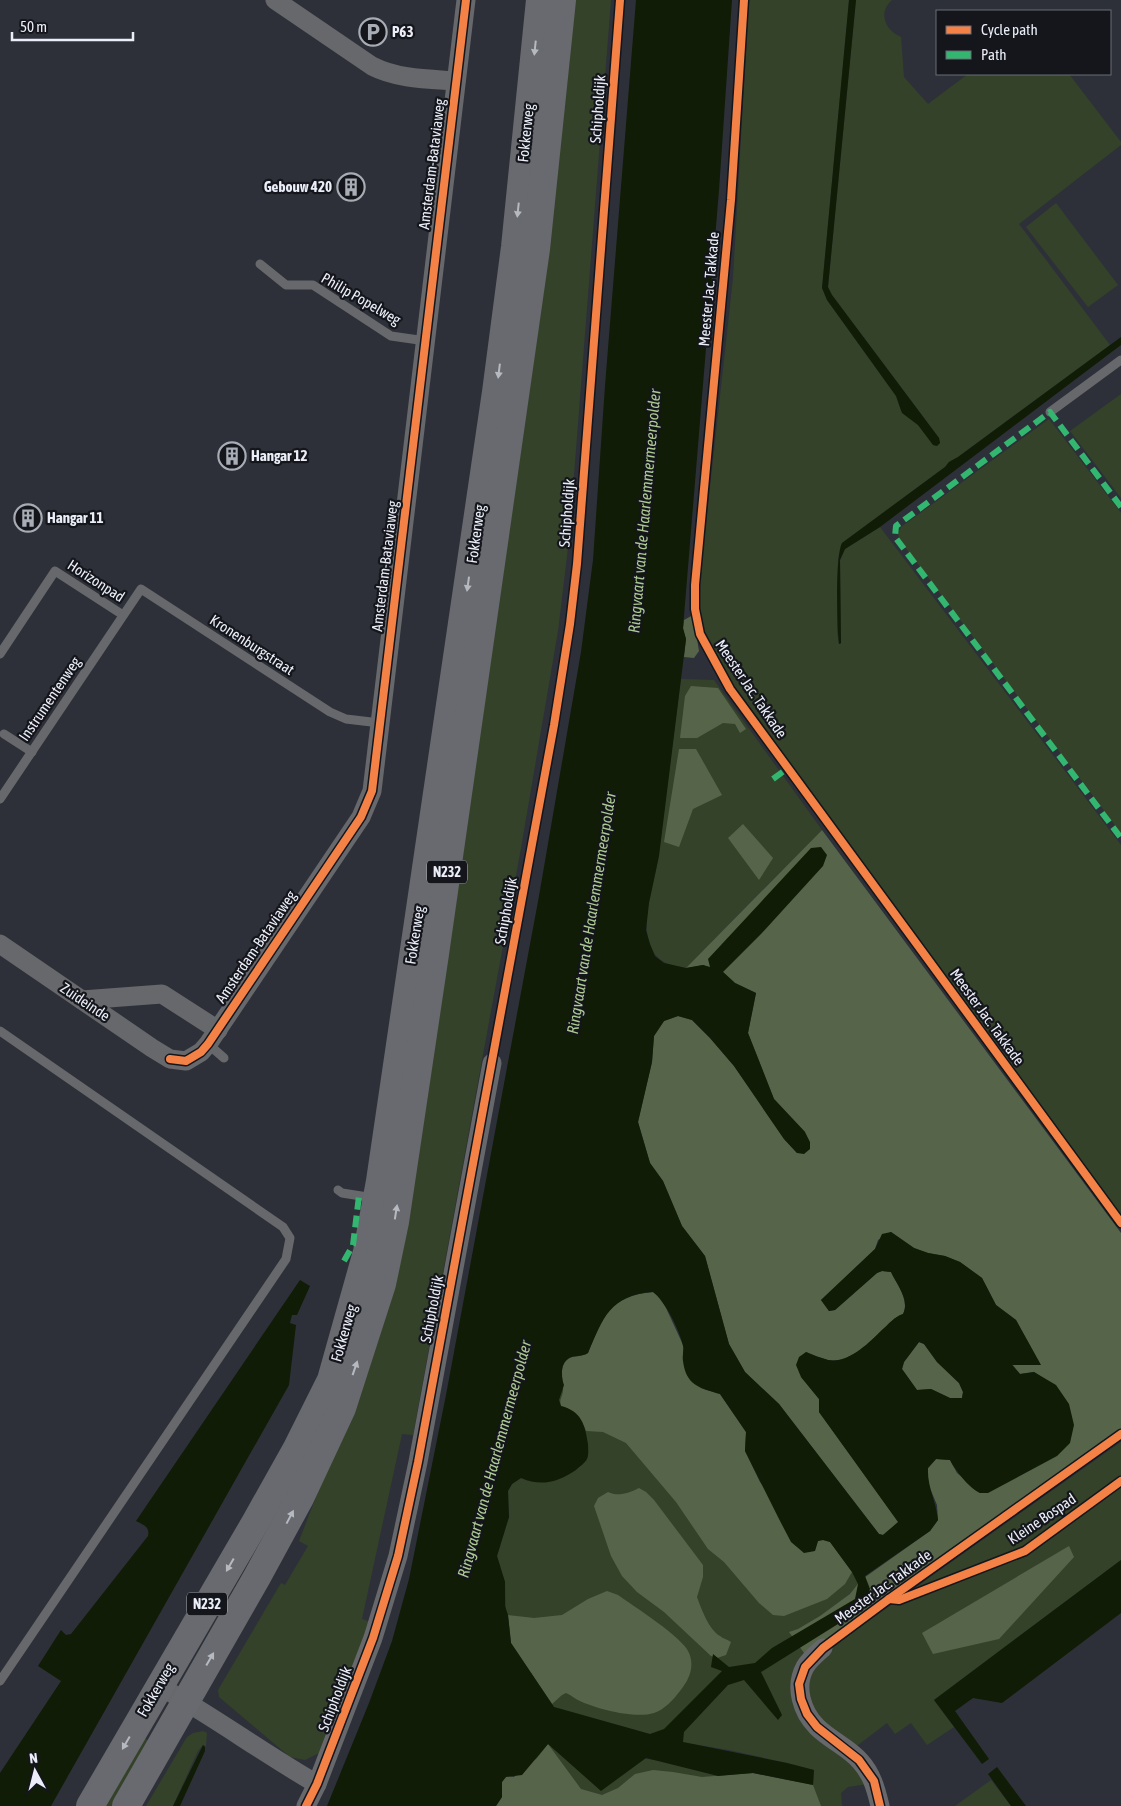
<svg xmlns="http://www.w3.org/2000/svg" width="1121" height="1806" viewBox="0 0 1121 1806" font-family="'Asap Condensed',sans-serif">
<rect width="100%" height="100%" fill="#2d3038"/>
<!-- green -->
<g fill="#35422a">
<polygon points="571,0 611,0 569,539 558,631 521,848 413,1435 402,1434 362,1619 371,1622 319,1753 305,1760 290,1757 219,1697 218,1690 281,1583 285,1585 308,1546 299,1541 340,1435"/>
<path d="M749 0H849L822 288 827 300 896 396 901 411 918 425 935 446 940 443 939 438 832 295 828 287 856 0H892C877 13 886 31 901 37L904 77 928 104 968 74H1069L1121 142V145L1019 224 1110 345 958 457 949 462 945 467 842 543 838 559 837 632 839 644H841L840 560 845 549 880 527 1121 845V1217L720 666C707 644 699 623 698 597L733 278Z"/>
<polygon points="1056,203 1118,285 1088,307 1026,227"/>
<polygon points="1121,394 1121,498 1070,431"/>
<polygon points="1049,419 1121,513 1121,833 899,539 898,533 901,527"/>
<path d="M681 679 714 680 822 830 686 968C669 965 656 962 650 945 640 918 655 885 658 858 666 798 673 739 681 679Z"/>
<polygon points="567,1361 830,1542 863,1587 807,1657 794,1690 852,1760 867,1784 848,1787 841,1793 842,1806 484,1806 548,1744 813,1784 814,1770 787,1763 729,1750 674,1741 554,1707 552,1704 522,1617 508,1615 506,1612 505,1582 497,1556 509,1517 508,1491 512,1484 521,1478 528,1481"/>
<polygon points="1121,1442 1121,1560 934,1700 954,1727 927,1745 911,1723 895,1734 887,1723 858,1745 850,1748 810,1712 804,1681 823,1653"/>
<polygon points="203,1731 207,1733 206,1746 203,1745 198,1751 173,1806 146,1806 187,1737 193,1733"/>
<polygon points="142,1737 151,1742 114,1806 102,1806"/>
<polygon points="991,1780 1011,1806 955,1806"/>
</g>
<!-- forest -->
<g fill="#56654a">
<polygon points="693,615 699,651 694,658 684,657 686,639 683,629 684,620"/>
<polygon points="691,686 718,688 746,729 740,733 735,724 723,723 697,738 680,738 685,696"/>
<polygon points="679,749 696,749 722,795 693,809 679,847 664,842"/>
<polygon points="743,824 773,858 759,880 728,838"/>
<path d="M822 830 1121 1233V1432L882 1601 807 1657 789 1632 798 1629 820 1616 850 1594 861 1580 930 1531 938 1520 937 1505 927 1481 928 1468 936 1459 950 1460 957 1473 980 1493 1043 1378 1034 1372 1020 1374 1012 1364H1040L1016 1320 996 1305 982 1278 960 1262 945 1256 928 1253 914 1248 891 1232 878 1240 875 1249 821 1300 829 1311 835 1310 877 1273 882 1271 891 1272C897 1285 910 1300 903 1314 894 1317 889 1324 882 1330 869 1343 848 1364 828 1360 821 1358 813 1355 806 1352L801 1377 819 1399V1412L899 1522 883 1535 879 1534 779 1404 745 1372 729 1344 705 1256 682 1226 663 1181 650 1163 638 1122 652 1062 654 1036 664 1021 678 1016 692 1020 710 1038 734 1066 784 1139 797 1153 805 1132 774 1099 748 1033 756 993 735 983 723 972 703 965 686 968Z"/>
<path d="M653 1292 660 1297 666 1308 684 1347 683 1359 701 1388 720 1394 746 1432 745 1451 760 1482 815 1550 818 1541 823 1540 830 1542 852 1572 845 1584 827 1599 784 1616 773 1615 759 1603 724 1562 708 1549 676 1502 626 1443 603 1432 586 1431C582 1420 573 1409 561 1406 559 1400 562 1398 563 1391 564 1381 557 1364 570 1358 576 1355 582 1357 588 1353 603 1317 609 1296 653 1292Z"/>
<polygon points="919,1342 924,1344 937,1362 959,1383 963,1392 962,1398 950,1398 931,1389 917,1390 902,1369 904,1362"/>
<path d="M639 1488 646 1492 654 1500 703 1565V1577L697 1597C701 1608 709 1630 720 1636 723 1639 727 1639 731 1642L726 1655 717 1658 711 1656 664 1612 637 1592 622 1576 611 1556 594 1506 598 1498 608 1492C618 1497 629 1493 639 1488Z"/>
<polygon points="1069,1546 1074,1557 999,1639 933,1654 922,1633"/>
<path d="M607 1591 618 1595C633 1606 683 1637 689 1653 695 1667 689 1680 680 1691 674 1699 664 1710 654 1713 635 1719 597 1709 580 1701 575 1699 571 1695 566 1693L562 1695 552 1704 511 1643 508 1615 534 1618 562 1615 588 1599Z"/>
<polygon points="548,1744 581,1789 602,1795 618,1788 635,1774 653,1770 673,1772 702,1777 753,1773 813,1785 821,1806 496,1806 502,1797 502,1782 506,1776 514,1777 537,1758"/>
</g>
<!-- water -->
<g fill="#101c05" fill-rule="evenodd">
<path d="M636 0H732L719 190 683 628 686 639 659 856 649 903 646 930 650 944 655 956 664 963 686 968 703 965 710 967 708 959 811 848 821 847 827 855 823 866 761 934 723 972 735 983 756 993 748 1033 774 1099 805 1132 810 1142V1149L804 1154 797 1153 784 1139 734 1066 710 1038 692 1020 678 1016 664 1021 654 1036 652 1062 638 1122 650 1163 663 1181 682 1226 705 1256 729 1344 745 1372 779 1404 879 1534 883 1535 898 1522 819 1412V1399L801 1377 796 1365 799 1357 806 1352C813 1355 821 1358 828 1360 848 1364 869 1343 882 1330 889 1324 894 1317 903 1314 910 1300 897 1285 891 1272L882 1271 877 1273 835 1310 829 1311 821 1300 875 1249 882 1234 891 1232 914 1248 928 1253 945 1256 960 1262 982 1278 996 1305 1016 1320 1041 1365H1012L1020 1374 1034 1372 1056 1385 1069 1404 1074 1425 1070 1443 1057 1456 988 1493C988 1493 981 1493 980 1493 970 1489 955 1470 950 1460L936 1459 928 1468C927 1487 936 1500 938 1520L930 1531 865 1576 870 1589 862 1609 761 1672 782 1715 778 1720 744 1680 728 1685 684 1732 683 1742 787 1763 814 1770 813 1785 753 1773 718 1776 646 1758 601 1791 548 1744 522 1775 506 1777 502 1782V1797L496 1806H327L369 1703 392 1641 409 1579 446 1395 539 896 581 652 593 560 605 386ZM653 1292C665 1301 680 1331 683 1346 684 1351 682 1356 683 1361 686 1385 699 1388 720 1394L746 1432 745 1451 779 1519 791 1542 804 1553 815 1551 818 1541 823 1540 830 1542 852 1572 858 1584 855 1599 772 1648 755 1663 729 1667 713 1654 711 1667 722 1671 664 1729 650 1734 554 1707 511 1643 508 1615 505 1606V1582L497 1556 509 1517 508 1491 512 1484 521 1478C541 1487 558 1482 576 1470 579 1467 585 1463 587 1459 589 1454 588 1449 588 1444 585 1424 581 1411 561 1406L559 1400 564 1385C561 1377 560 1364 569 1358 575 1355 582 1357 588 1353 603 1318 610 1295 653 1292ZM919 1342 924 1344 937 1362 959 1383 963 1392 962 1398H950L931 1389 917 1390 902 1369 904 1362Z"/>
<polygon points="849,0 856,0 828,287 832,295 939,438 940,443 937,446 933,445 918,425 902,413 896,396 827,300 822,288"/>
<path d="M1121 337V345L880 527 845 549 840 560 841 643 839 644C837 627 835 556 842 543L945 467 949 462 958 457Z"/>
<path d="M300 1280 310 1286 297 1315H292L290 1323 296 1325 289 1385 51 1806H0V1773L61 1681 38 1666 61 1630 66 1635 71 1634 148 1536C150 1527 144 1525 136 1521Z"/>
<polygon points="1121,1560 1121,1613 1002,1703 973,1698 955,1711 989,1759 982,1764 934,1700"/>
<polygon points="203,1745 205,1747 205,1751 180,1806 173,1806"/>
<polygon points="997,1767 1026,1806 1011,1806 988,1774"/>
</g>
<g fill="none" stroke-linecap="round" stroke-linejoin="round">
<!-- service -->
<g stroke="#67686c" stroke-width="9">
<polyline points="260,264 286,285 313,285 391,336 426,341"/>
<polyline points="1050,412 1121,360"/>
<polyline points="0,654 55,571 123,615"/>
<polyline points="4,734 32,752"/>
<polyline points="0,799 141,589 330,712 346,719 380,723"/>
<polyline points="0,1031 283,1227 290,1238 286,1259 0,1681"/>
<polyline points="208,1044 224,1058"/>
<polyline points="338,1190 342,1193 374,1198"/>
</g>
<!-- minor -->
<g stroke="#67686c" stroke-width="19">
<path d="M275 0 372 66C397 79 428 79 456 81"/>
<polyline points="0,944 152,1048 170,1059 186,1061 201,1052 208,1044 361,817 372,791 466,0"/>
<polyline points="82,1000 162,994 218,1030"/>
<path d="M823 1648C816 1654 809 1660 805 1667 794 1687 802 1712 817 1727 830 1740 849 1748 860 1761 872 1774 876 1789 880 1806"/>
<path d="M159 1686C213 1716 263 1753 317 1784"/>
<polyline points="306,1806 317,1784 373,1638 398,1556 418,1462 492,1063"/>
</g>
<!-- primary -->
<g stroke="#686a6f" stroke-width="28">
<polyline points="90,1806 255,1523 297,1448 331,1380 367,1252 380,1181 496,392 515,247 540,0"/>
<polyline points="126,1806 257,1577 300,1498 342,1408 382,1284 395,1222 435,954 536,249 562,0"/>
</g>
<!-- quiet -->
<g stroke="#33b770" stroke-width="6" stroke-dasharray="12 6" stroke-linecap="butt">
<polyline points="1121,507 1050,412 896,526 895,537 1121,838"/>
<polyline points="773,779 788,768"/>
<polyline points="344,1261 353,1245 359,1196"/>
</g>
<!-- cycleway casing -->
<g stroke="#14161c" stroke-width="11">
<g id="cycleway">
<polyline points="744,0 731,200 695,585 695,609 700,634 730,689 1121,1223"/>
<polyline points="170,1059 186,1061 201,1052 208,1044 361,817 372,791 466,0"/>
<polyline points="889,1599 899,1600 1025,1551 1121,1481"/>
<polyline points="306,1806 317,1784 373,1638 398,1556 418,1462 554,725 570,624 577,564 620,0"/>
<polyline points="880,1806 874,1781 859,1760 817,1727 807,1714 801,1699 799,1684 805,1667 823,1648 889,1599 1121,1434"/>
</g>
</g>
<!-- cycleway -->
<use href="#cycleway" stroke="#f48246" stroke-width="8"/>
</g>
<!-- one-way arrows -->
<defs><path id="oneway-solid" d="M-6-.8H1V-3.2L6.5 0L1 3.2V.8H-6Z" transform="scale(1.25)"/></defs>
<g fill="#b7b9c1">
<use href="#oneway-solid" transform="translate(535 48) rotate(96)"/>
<use href="#oneway-solid" transform="translate(518 210) rotate(96)"/>
<use href="#oneway-solid" transform="translate(499 371) rotate(97)"/>
<use href="#oneway-solid" transform="translate(468 584) rotate(98)"/>
<use href="#oneway-solid" transform="translate(396 1212) rotate(-81)"/>
<use href="#oneway-solid" transform="translate(355 1368) rotate(-71)"/>
<use href="#oneway-solid" transform="translate(290 1517) rotate(-62)"/>
<use href="#oneway-solid" transform="translate(230 1565) rotate(120)"/>
<use href="#oneway-solid" transform="translate(210 1659) rotate(-60)"/>
<use href="#oneway-solid" transform="translate(126 1743) rotate(120)"/>
</g>
<!-- icons -->
<defs>
<g id="parking-ring" transform="scale(1.4375)"><circle r="9.5" fill="#14161c" stroke="#a8acb5" stroke-width="1.5"/><path d="M-3.5-5.5H1a3.5 3.5 0 0 1 0 7H-1V5.5H-3.5ZM-1-3.4V-.6H.8a1.4 1.4 0 0 0 0-2.8Z" fill="#a8acb5"/></g>
<g id="building-ring" transform="scale(1.4375)"><circle r="9.5" fill="#14161c" stroke="#a8acb5" stroke-width="1.5"/><path d="M-4-6H4V6H1V3H-1V6H-4ZM-2.5-4.3h1.7v1.8h-1.7ZM.8-4.3h1.7v1.8H.8ZM-2.5-1h1.7V.8h-1.7ZM.8-1h1.7V.8H.8Z" fill="#a8acb5"/></g>
</defs>
<g fill-rule="evenodd">
<use href="#parking-ring" x="373" y="32"/>
<use href="#building-ring" x="351" y="187"/>
<use href="#building-ring" x="232" y="456"/>
<use href="#building-ring" x="28" y="518"/>
</g>
<g text-anchor="middle" stroke-width="4.5" stroke-linejoin="round" paint-order="stroke">
<!-- shield labels -->
<g fill="#14161c" stroke="#aaadb6" stroke-width="1">
<rect x="427" y="860.5" width="40" height="23" rx="4"/>
<rect x="187" y="1592.5" width="40" height="23" rx="4"/>
</g>
<g font-size="14" font-weight="bold" fill="#ebeef8">
<text x="447" y="877">N232</text>
<text x="207" y="1609">N232</text>
</g>
<!-- poi labels -->
<g font-size="15" font-weight="bold" fill="#ebeef8" stroke="#14161c" text-anchor="start">
<text x="392" y="37">P63</text>
<text x="332" y="192" text-anchor="end">Gebouw 420</text>
<text x="251" y="461">Hangar 12</text>
<text x="47" y="523">Hangar 11</text>
</g>
<!-- street labels -->
<g font-size="15" fill="#ebeef8" stroke="#14161c">
<text transform="translate(598 109) rotate(-86)" y="5">Schipholdijk</text>
<text transform="translate(526 133) rotate(-84)" y="5">Fokkerweg</text>
<text transform="translate(432 164) rotate(-83)" y="5">Amsterdam-Bataviaweg</text>
<text transform="translate(709 289) rotate(-85)" y="5">Meester Jac. Takkade</text>
<text transform="translate(361 299) rotate(30)" y="5">Philip Popelweg</text>
<text transform="translate(567 513) rotate(-86)" y="5">Schipholdijk</text>
<text transform="translate(476 534) rotate(-82)" y="5">Fokkerweg</text>
<text transform="translate(385 566) rotate(-83)" y="5">Amsterdam-Bataviaweg</text>
<text transform="translate(96 581) rotate(33)" y="5">Horizonpad</text>
<text transform="translate(252 645) rotate(33)" y="5">Kronenburgstraat</text>
<text transform="translate(751 689) rotate(56)" y="5">Meester Jac. Takkade</text>
<text transform="translate(50 699) rotate(-56)" y="5">Instrumentenweg</text>
<text transform="translate(506 911) rotate(-80)" y="5">Schipholdijk</text>
<text transform="translate(415 935) rotate(-81)" y="5">Fokkerweg</text>
<text transform="translate(256 947) rotate(-56)" y="5">Amsterdam-Bataviaweg</text>
<text transform="translate(85 1002) rotate(34)" y="5">Zuideinde</text>
<text transform="translate(987 1017) rotate(54)" y="5">Meester Jac. Takkade</text>
<text transform="translate(432 1309) rotate(-79)" y="5">Schipholdijk</text>
<text transform="translate(344 1333) rotate(-74)" y="5">Fokkerweg</text>
<text transform="translate(1042 1519) rotate(-34)" y="5">Kleine Bospad</text>
<text transform="translate(883 1587) rotate(-36)" y="5">Meester Jac. Takkade</text>
<text transform="translate(156 1690) rotate(-60)" y="5">Fokkerweg</text>
<text transform="translate(335 1699) rotate(-69)" y="5">Schipholdijk</text>
</g>
<!-- water labels -->
<g font-size="16" font-style="italic" fill="#acca91" stroke="#14161c">
<text transform="translate(644 511) rotate(-85)" y="6">Ringvaart van de Haarlemmermeerpolder</text>
<text transform="translate(591 913) rotate(-81)" y="6">Ringvaart van de Haarlemmermeerpolder</text>
<text transform="translate(494 1459) rotate(-75)" y="6">Ringvaart van de Haarlemmermeerpolder</text>
</g>
</g>
<!-- legend -->
<rect x="936" y="10" width="175" height="65" fill="#14161c" stroke="#6a6c74"/>
<rect x="946" y="26" width="25" height="8" fill="#f48246" stroke="#6a6c74"/>
<text x="981" y="35" font-size="15" fill="#ebeef8">Cycle path</text>
<rect x="946" y="51" width="25" height="8" fill="#33b770" stroke="#6a6c74"/>
<text x="981" y="60" font-size="15" fill="#ebeef8">Path</text>
<!-- north arrow -->
<g transform="translate(35 1771) rotate(353)" stroke="#14161c" stroke-width="4" paint-order="stroke">
<path d="M0-4L9 19L0 12L-9 19Z" fill="#ebeef8"/>
<text y="-8" font-size="14" font-weight="bold" text-anchor="middle" fill="#ebeef8">N</text>
</g>
<!-- scale -->
<path d="M12 32v8h121v-8" fill="none" stroke="#ebeef8" stroke-width="2.5"/>
<text x="20" y="32" font-size="15" fill="#ebeef8" stroke="#14161c" stroke-width="4" paint-order="stroke">50 m</text>
</svg>
